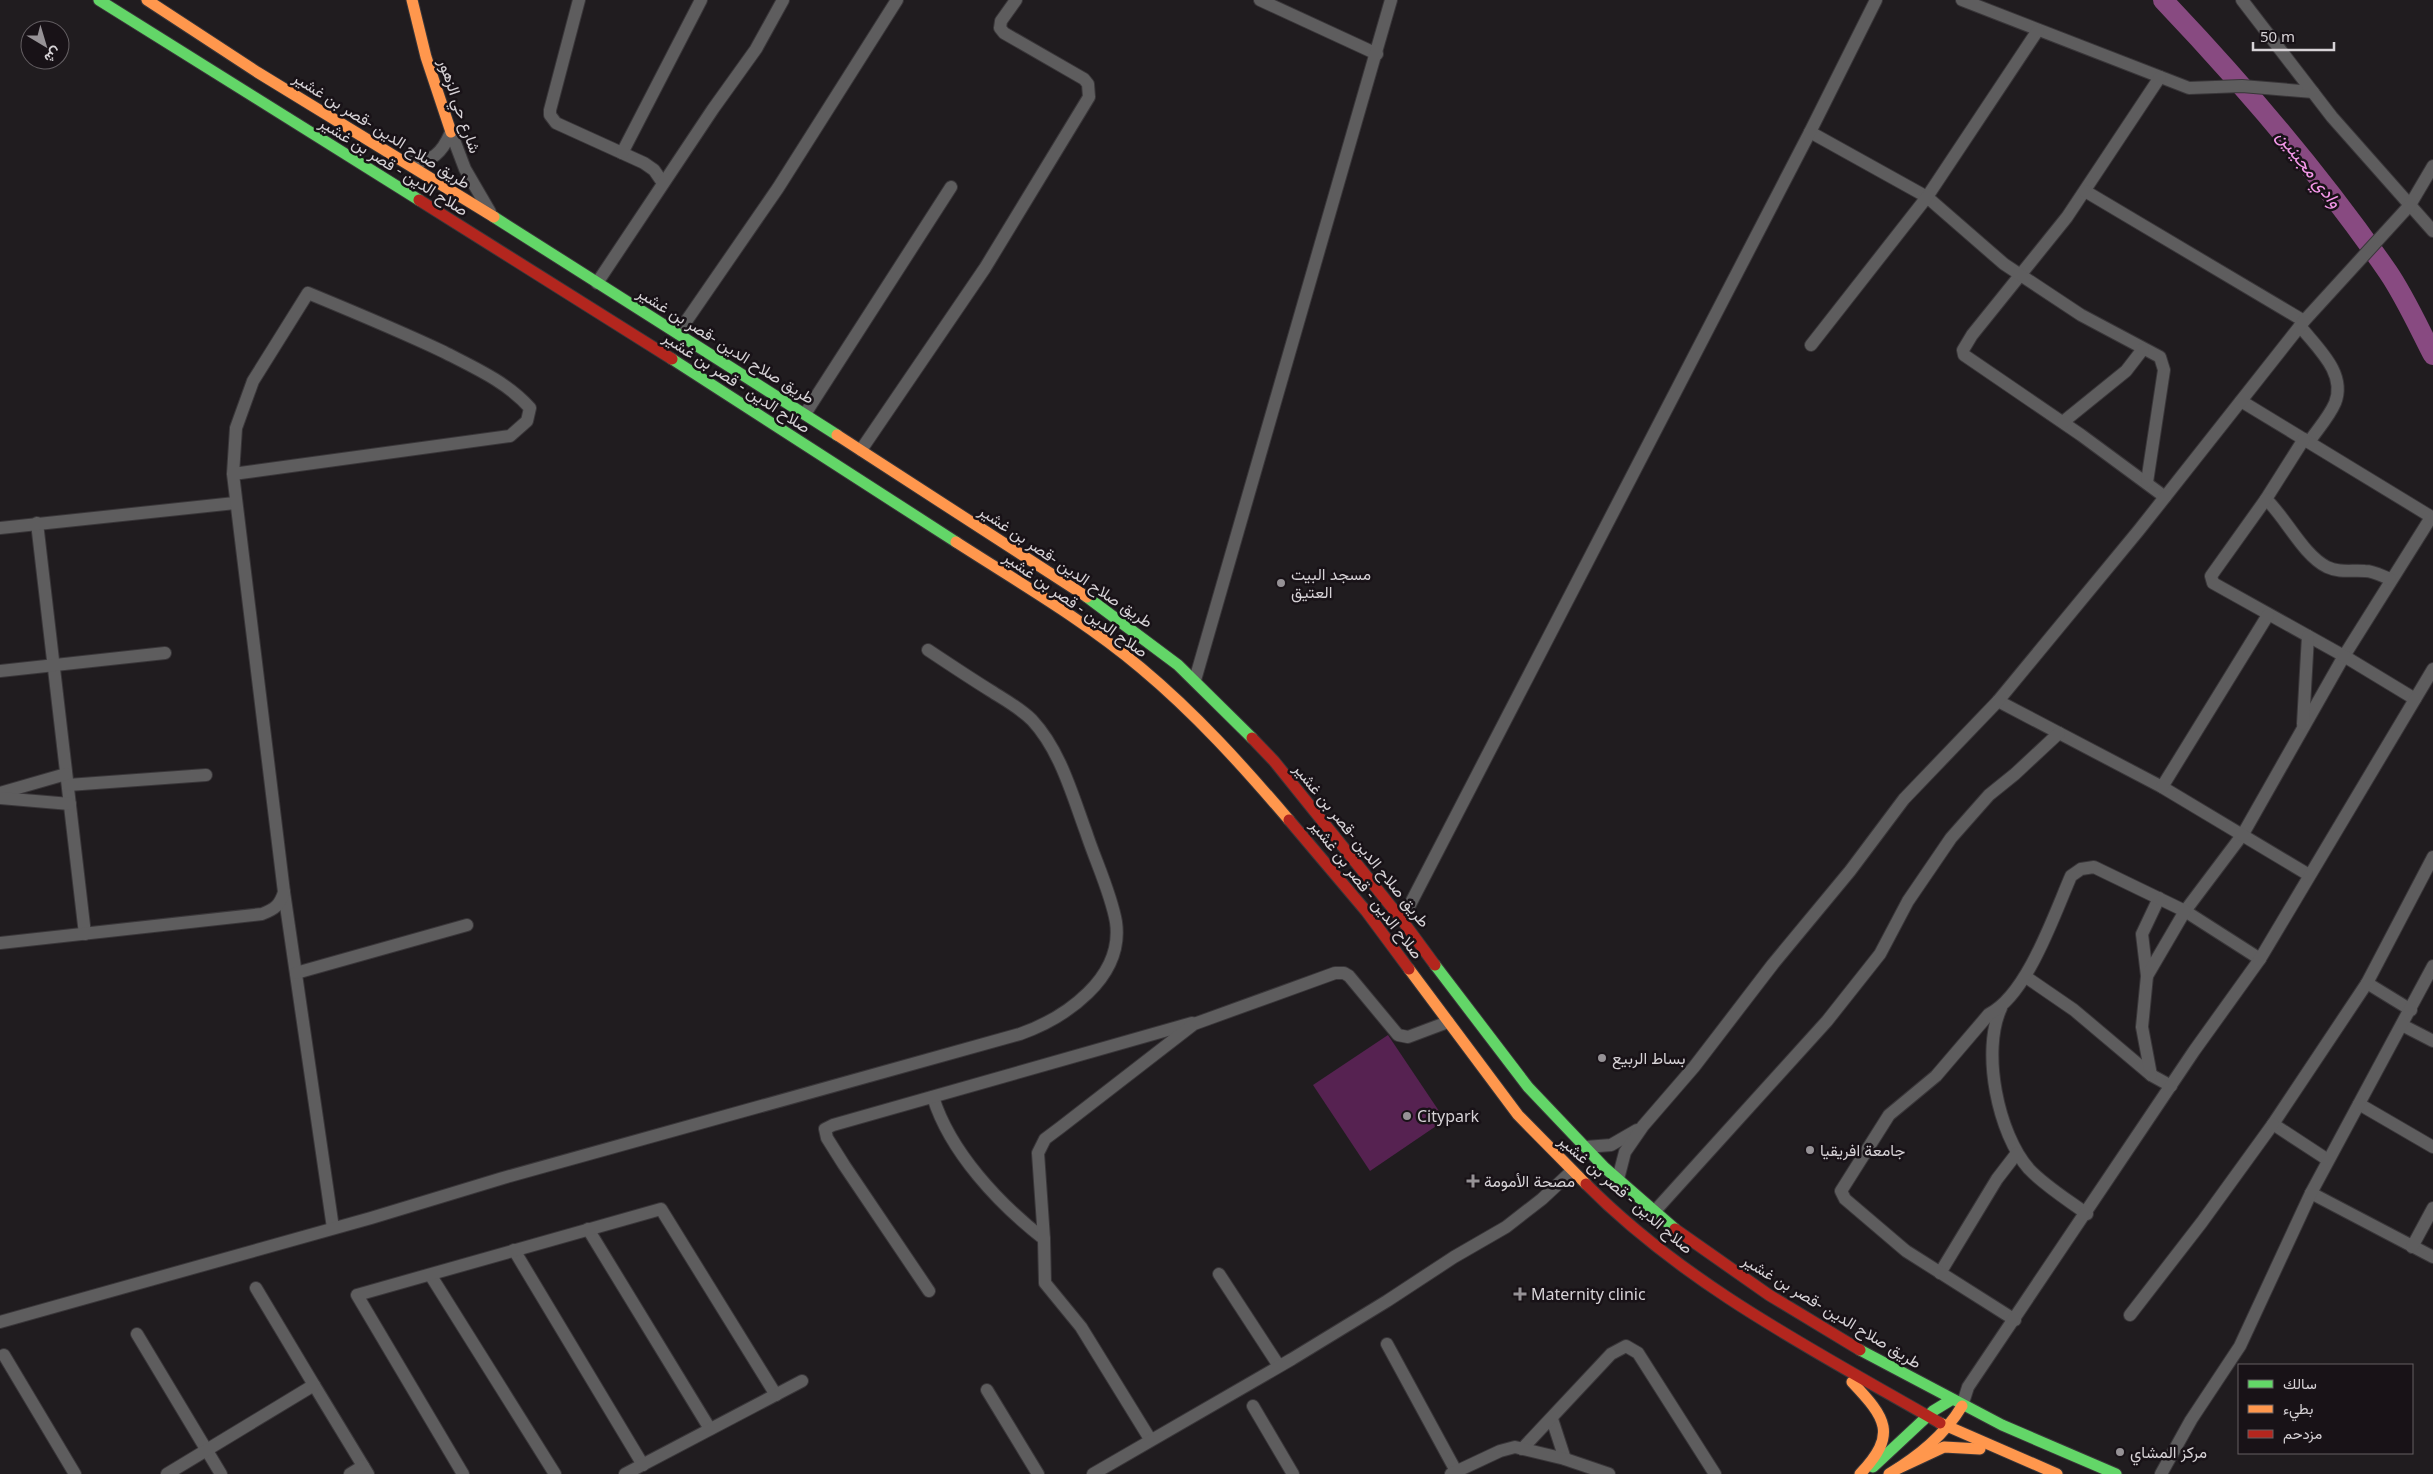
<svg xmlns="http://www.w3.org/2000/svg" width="2433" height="1474" viewBox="0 0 2433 1474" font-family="'Noto Sans',Vazirmatn,sans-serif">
<rect width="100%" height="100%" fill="#201c1f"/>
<!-- green -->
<polygon fill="#562251" points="1388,1035 1445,1120 1370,1171 1313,1085"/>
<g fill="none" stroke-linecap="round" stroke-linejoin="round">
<!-- river -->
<path stroke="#884a81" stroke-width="20" d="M2163 0C2244 85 2321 175 2388 272 2405 297 2419 328 2433 355"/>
<!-- street casing -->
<g stroke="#393639" stroke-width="14">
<g id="street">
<polyline points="579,0 550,110 550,115 556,123 644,163 654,170 663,183"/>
<polyline points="1260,0 1377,54"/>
<polyline points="1962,0 2189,88 2242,86 2313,92"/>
<polyline points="2242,0 2332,117 2433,231"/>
<polyline points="2160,77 2067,217 1972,335 1963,350 1964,355 2081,435 2165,497"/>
<polyline points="451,132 465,169 490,212"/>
<polyline points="1810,132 1927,197 2004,264 2081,315 2160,357 2164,370 2147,482"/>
<polyline points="622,153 701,0"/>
<path d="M409 162C432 163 442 153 451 132"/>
<polyline points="2085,191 2304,321"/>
<polyline points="597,283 713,109 756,49 783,0"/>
<path d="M2300 326C2317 348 2347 373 2335 403 2329 417 2317 430 2309 442"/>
<polyline points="678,333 778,188 897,0"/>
<polyline points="1811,345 1927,197 2038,30"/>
<polyline points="2241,401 2430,516 2430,519 2344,656 2243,834 2185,911 2260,959"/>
<polyline points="805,414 951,187"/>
<polyline points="2063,422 2126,371 2143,349"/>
<path d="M2304 439 2266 499C2286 518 2303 555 2327 567 2340 573 2351 570 2365 571 2374 571 2382 576 2390 579"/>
<polyline points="861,450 985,268 1089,97 1088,84 1084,79 1004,33 1000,28 1001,21 1016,0"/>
<polyline points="2266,499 2211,576 2213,583 2344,656 2415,699"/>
<polyline points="37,523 85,934"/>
<polyline points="0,528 235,503"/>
<polyline points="0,671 165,653"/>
<polyline points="1195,680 1391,0"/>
<polyline points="1998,701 2162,787 2309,875"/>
<polyline points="2303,724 2308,636"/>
<polyline points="68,785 206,775"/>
<polyline points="2162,787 2268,615"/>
<polyline points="0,793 66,774"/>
<polyline points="0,798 70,804"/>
<polyline points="284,892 333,1228"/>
<polyline points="1402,920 1810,132 1876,0"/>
<path d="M0 943 262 914C275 909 280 905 284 892L233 474 236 428 253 381 308 293C354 312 400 331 444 352 475 368 507 382 530 408L527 421 510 436 233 474"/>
<polyline points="296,973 467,925"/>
<polyline points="2147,976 2142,934 2159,898"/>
<polyline points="2026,977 2074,1010 2151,1075 2171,1086"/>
<polyline points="2367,983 2411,1010"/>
<path d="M2001 1008C1981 1051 1998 1134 2029 1169 2045 1186 2068 1200 2087 1214"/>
<polyline points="2402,1025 2433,1041"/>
<path d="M933 1097C950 1152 999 1204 1044 1239"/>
<polyline points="2359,1104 2433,1147"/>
<polyline points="1586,1147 1611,1145 1637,1130"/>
<polyline points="2328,1160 2273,1124 2367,983 2433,857"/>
<polyline points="1618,1179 1625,1152 1643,1126 1694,1067 1773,964 1850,871 1904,799 1998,701 2139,530 2304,321 2410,205 2433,166"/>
<polyline points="2311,1193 2433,1257"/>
<polyline points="1654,1212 1827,1021 1880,954 1908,901 1951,838 1989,795 2015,774 2059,733"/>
<polyline points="588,1229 710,1429"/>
<polyline points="2412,1247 2433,1208"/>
<polyline points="514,1250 643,1465"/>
<polyline points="1940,1273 1997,1179 2017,1153"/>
<polyline points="1219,1274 1279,1366"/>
<polyline points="431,1276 555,1474"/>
<polyline points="929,1291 844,1165 827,1138 825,1129 833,1125 1192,1023"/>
<polyline points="2130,1315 2202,1222 2273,1124"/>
<path d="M2015 1320 1906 1251 1845 1199 1841 1191 1889 1115 1936 1076 1989 1014C2027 995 2054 915 2071 876L2081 869 2094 867 2185 911 2147 976 2142 1027 2151 1075"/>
<path d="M0 1322 371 1218 503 1178 1020 1034C1065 1018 1124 978 1116 922 1111 893 1095 860 1086 832 1072 794 1060 750 1032 720 1020 708 1005 700 991 691 970 678 949 664 928 650"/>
<polyline points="137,1334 221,1474"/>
<polyline points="1387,1344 1456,1471"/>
<polyline points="4,1355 75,1474"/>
<polyline points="314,1385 368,1474"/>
<polyline points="987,1390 1038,1474"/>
<polyline points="1253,1406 1293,1474"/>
<polyline points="1962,1406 1968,1387 2194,1051 2260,959 2433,669"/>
<polyline points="1552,1419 1565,1459"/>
<polyline points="1150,1439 1081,1327 1045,1283 1044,1239 1038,1153 1045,1139 1061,1127 1194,1024 1335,973 1344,973 1349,976 1398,1035 1408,1037 1448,1022"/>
<polyline points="1522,1449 1611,1354 1626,1346 1638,1353 1715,1474"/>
<polyline points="167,1474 314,1385 256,1288"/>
<polyline points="350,1474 363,1466"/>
<polyline points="463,1474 357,1295 661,1209 776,1395"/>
<polyline points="625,1474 802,1381"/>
<polyline points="1093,1474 1292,1359 1387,1301 1454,1257 1506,1227 1542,1199 1572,1171"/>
<polyline points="1451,1474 1500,1451 1515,1447 1565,1459 1609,1474"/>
<polyline points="2161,1474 2191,1420 2240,1346 2311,1193 2433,966"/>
</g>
</g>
<!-- fast casing -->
<g stroke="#393639" stroke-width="13">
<g id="fast">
<polyline points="99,0 419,200"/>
<polyline points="494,217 837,435"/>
<polyline points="672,359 956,542"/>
<polyline points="1087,597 1178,665 1252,738"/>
<polyline points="1435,965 1528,1087 1605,1168 1675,1229"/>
<polyline points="1860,1350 2002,1425 2116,1474"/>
<polyline points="1873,1467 1933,1411 1951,1400"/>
</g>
</g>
<!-- slow casing -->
<g stroke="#393639" stroke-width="13">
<g id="slow">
<polyline points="147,0 257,72 494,217"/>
<polyline points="412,0 426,57 451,132"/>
<polyline points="837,435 1087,597"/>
<path d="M956 542C1018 582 1084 620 1141 668 1196 714 1242 765 1289 820"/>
<polyline points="1409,969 1518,1115 1586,1184"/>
<path d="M1852 1382C1886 1418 1898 1434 1860 1474"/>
<polyline points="1940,1423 2057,1474"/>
<polyline points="1899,1468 1944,1447 1980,1449"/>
<path d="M1889 1474C1918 1456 1944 1436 1962 1406"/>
</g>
</g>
<!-- jam casing -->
<g stroke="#393639" stroke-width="13">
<g id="jam">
<polyline points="419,200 672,359"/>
<polyline points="1252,738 1274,761 1402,920 1435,965"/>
<polyline points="1289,820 1366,911 1409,969"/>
<path d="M1586 1184C1687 1286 1817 1352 1940 1423"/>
<polyline points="1675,1229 1769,1295 1860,1350"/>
</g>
</g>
<!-- street -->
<use href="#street" stroke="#5e5d5e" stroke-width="12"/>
<!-- fast -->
<use href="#fast" stroke="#63d668" stroke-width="11"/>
<!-- slow -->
<use href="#slow" stroke="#ff974d" stroke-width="11"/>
<!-- jam -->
<use href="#jam" stroke="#b3261e" stroke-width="11"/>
</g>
<!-- markers -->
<g fill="#969296" stroke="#181217" stroke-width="2">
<circle cx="1281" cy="583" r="5"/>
<circle cx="1602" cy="1058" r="5"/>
<circle cx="1407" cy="1116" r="5"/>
<circle cx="1810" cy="1150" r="5"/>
<path d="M1470.5 1173.5h5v5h5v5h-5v5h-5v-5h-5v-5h5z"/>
<path d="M1517.5 1286.5h5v5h5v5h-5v5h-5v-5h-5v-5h5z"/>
<circle cx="2120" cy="1452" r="5"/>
</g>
<g text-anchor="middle" stroke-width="5" stroke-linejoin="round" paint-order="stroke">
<!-- street labels -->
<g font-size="16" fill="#d6d2d6" stroke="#181217">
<text transform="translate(460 106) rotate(71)" y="6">شارع حي الزهور</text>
<text transform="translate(382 130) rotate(32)" y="6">طريق صلاح الدين -قصر بن غشير</text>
<text transform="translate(394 166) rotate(32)" y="6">صلاح الدين - قصر بن غشير</text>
<text transform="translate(726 345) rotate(32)" y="6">طريق صلاح الدين -قصر بن غشير</text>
<text transform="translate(737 382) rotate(33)" y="6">صلاح الدين - قصر بن غشير</text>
<text transform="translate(1066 566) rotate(34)" y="6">طريق صلاح الدين -قصر بن غشير</text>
<text transform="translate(1076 604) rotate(35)" y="6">صلاح الدين - قصر بن غشير</text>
<text transform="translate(1362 845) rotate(51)" y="6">طريق صلاح الدين -قصر بن غشير</text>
<text transform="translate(1367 889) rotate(52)" y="6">صلاح الدين - قصر بن غشير</text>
<text transform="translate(1626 1194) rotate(41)" y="6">صلاح الدين - قصر بن غشير</text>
<text transform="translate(1832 1311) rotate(31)" y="6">طريق صلاح الدين -قصر بن غشير</text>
</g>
<!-- poi labels -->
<g font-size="16" fill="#d6d2d6" stroke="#181217" text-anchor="start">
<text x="1291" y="580">مسجد البيت<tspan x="1291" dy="18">العتيق</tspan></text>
<text x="1612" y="1064">بساط الربيع</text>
<text x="1417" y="1122">Citypark</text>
<text x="1820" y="1156">جامعة افريقيا</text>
<text x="1484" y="1187">مصحة الأمومة</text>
<text x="1531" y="1300">Maternity clinic</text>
<text x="2130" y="1458">مركز المشاي</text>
</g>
<!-- water labels -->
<g font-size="18" font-style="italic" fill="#f598ea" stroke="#181217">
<text transform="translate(2309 169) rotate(52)" y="6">وادي مجينين</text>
</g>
</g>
<!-- legend -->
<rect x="2238" y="1364" width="175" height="90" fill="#181217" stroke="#645f63"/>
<rect x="2248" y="1380" width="25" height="8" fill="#63d668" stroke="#645f63"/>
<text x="2283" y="1389" font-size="15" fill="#d6d2d6">سالك</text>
<rect x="2248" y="1405" width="25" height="8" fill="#ff974d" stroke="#645f63"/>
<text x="2283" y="1414" font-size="15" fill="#d6d2d6">بطيء</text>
<rect x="2248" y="1430" width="25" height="8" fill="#b3261e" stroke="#645f63"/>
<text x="2283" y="1439" font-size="15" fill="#d6d2d6">مزدحم</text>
<!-- north arrow -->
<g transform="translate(45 45) rotate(142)"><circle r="24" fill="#181217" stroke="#645f63"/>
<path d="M0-4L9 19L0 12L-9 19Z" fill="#969296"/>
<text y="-8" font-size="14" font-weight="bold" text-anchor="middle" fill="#d6d2d6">ش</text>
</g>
<!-- scale -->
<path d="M2253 42v8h81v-8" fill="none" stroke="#d6d2d6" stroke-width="2.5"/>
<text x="2260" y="42" font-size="15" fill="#d6d2d6" stroke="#181217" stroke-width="4" paint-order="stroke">50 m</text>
</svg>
